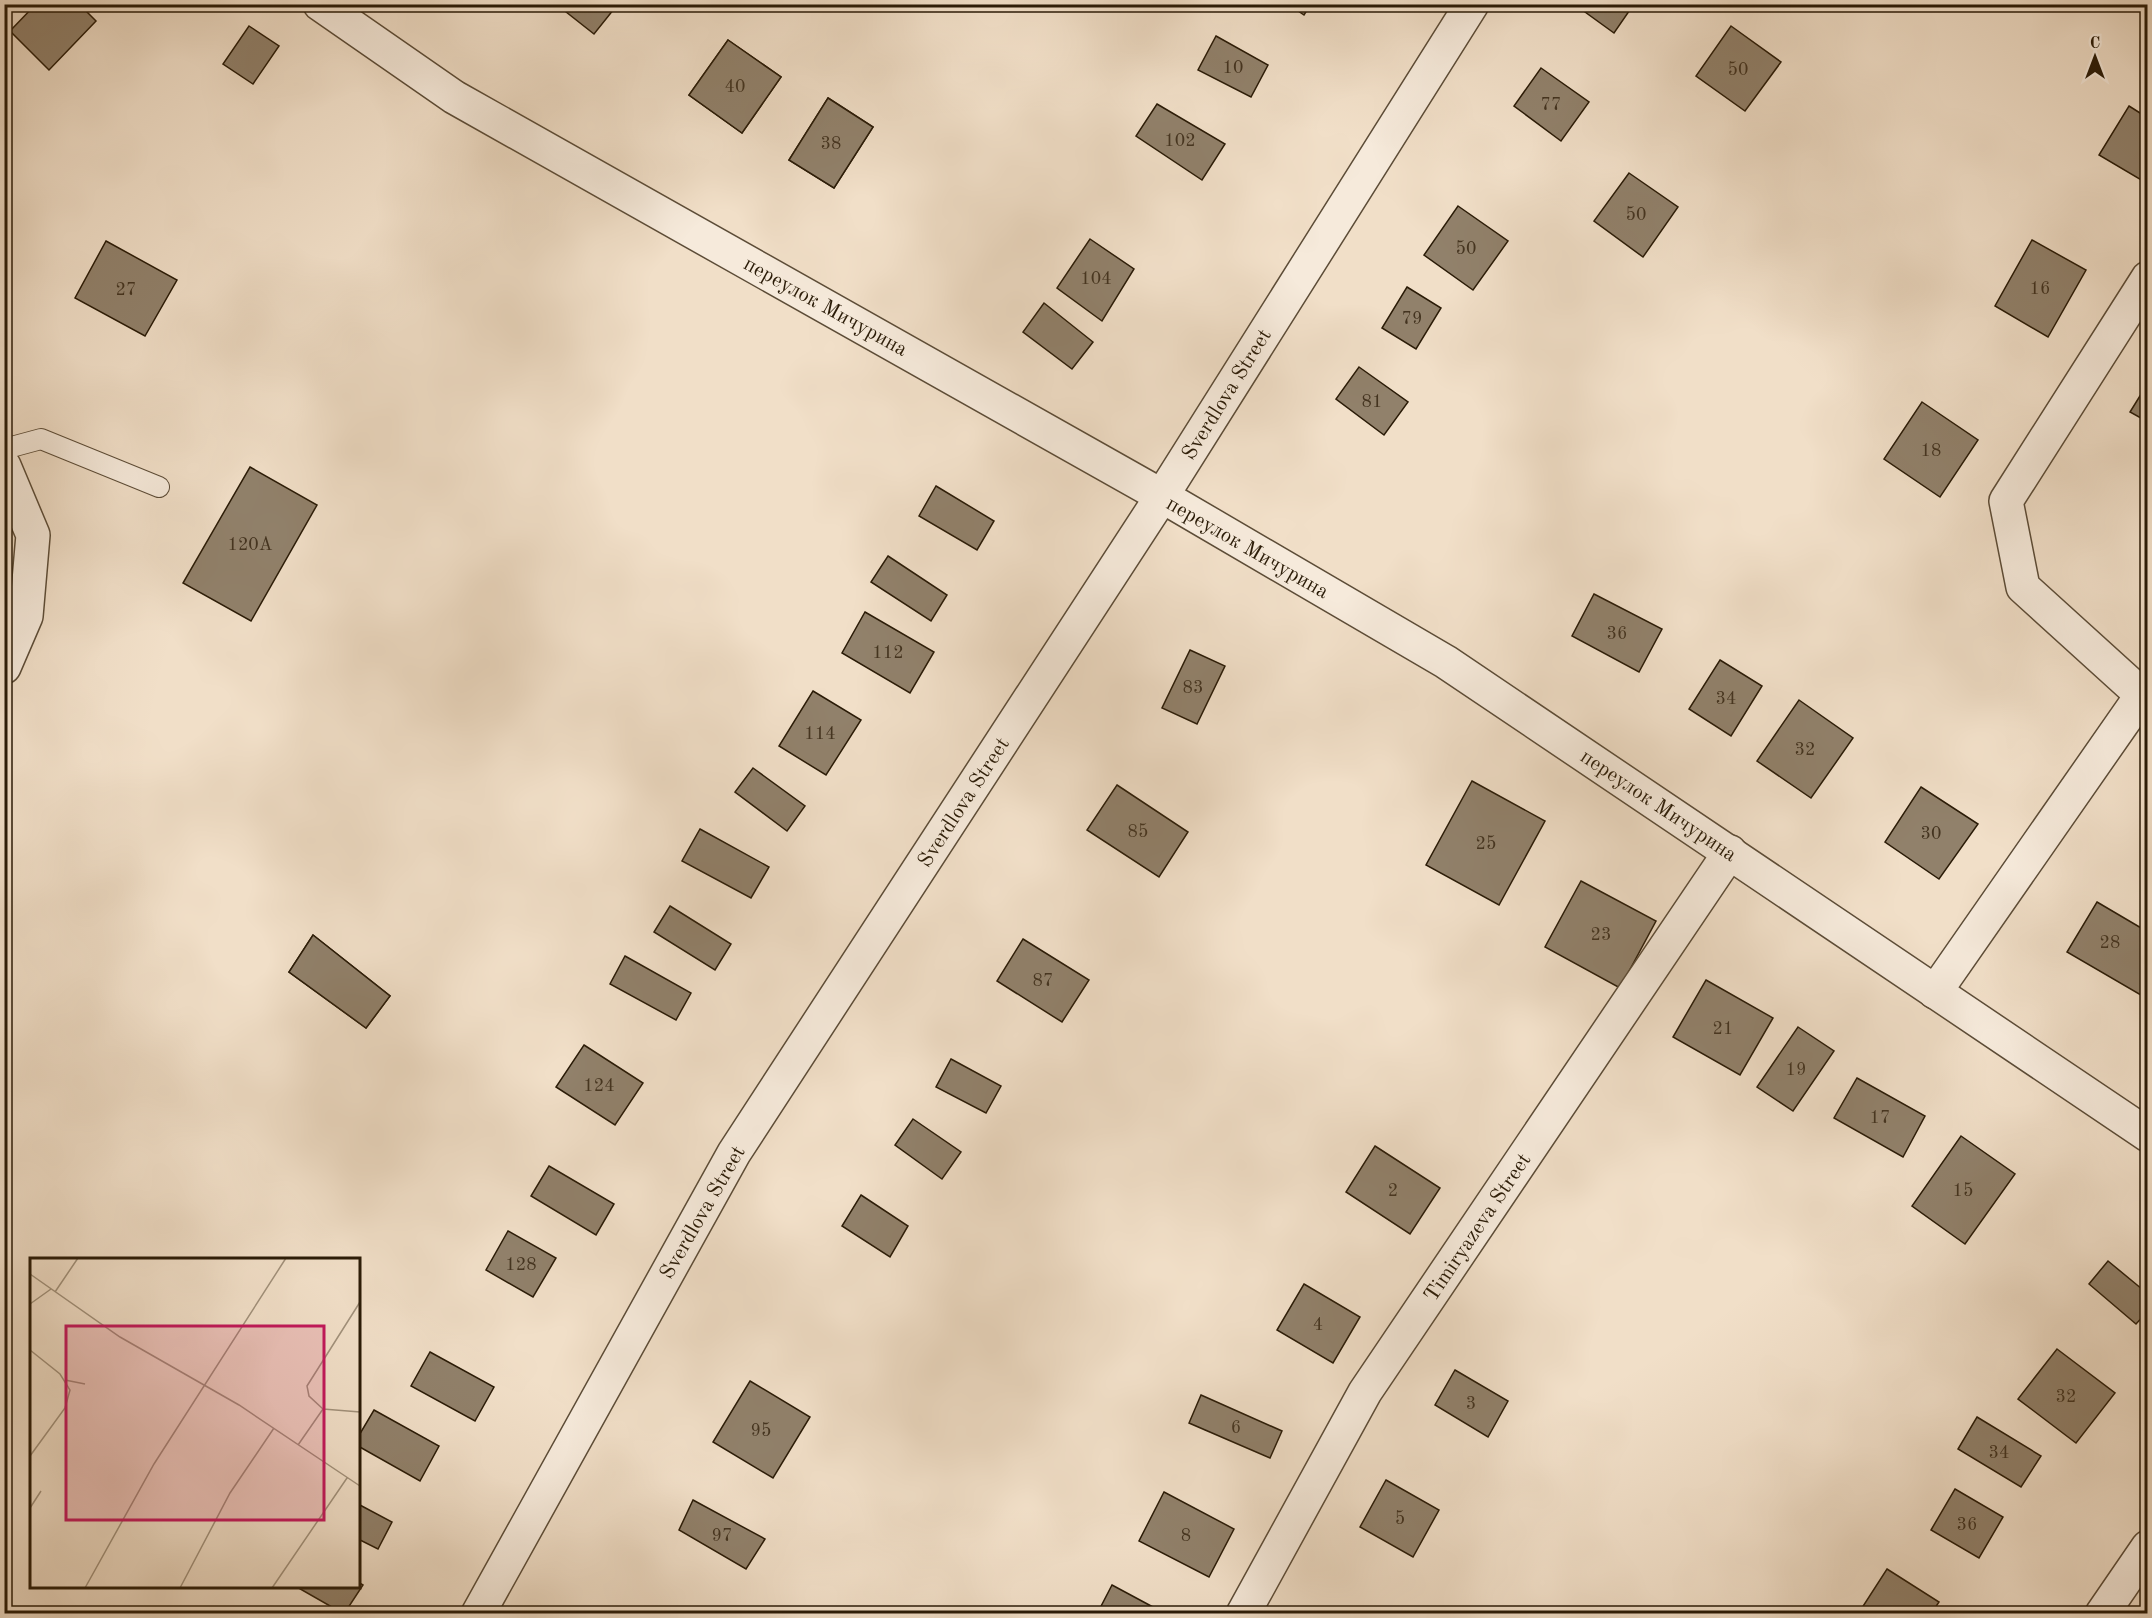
<svg xmlns="http://www.w3.org/2000/svg" width="2152" height="1618" viewBox="0 0 2152 1618" font-family="'Old Standard TT',serif">
<rect width="100%" height="100%" fill="#f1dfc8"/>
<filter id="stains"><feTurbulence type="fractalNoise" baseFrequency=".00333" numOctaves="4"/><feColorMatrix values="0 0 0 0 .2 0 0 0 0 .09 0 0 0 0 .02 0 0 0 .5 -.17"/></filter>
<radialGradient id="worn" r=".72"><stop offset=".6" stop-color="#630" stop-opacity="0"/><stop offset="1" stop-color="#630" stop-opacity=".3"/></radialGradient>
<!-- building -->
<g fill="#91816b" stroke="#2a1b07" stroke-width="1.5">
<polygon points="36,4 79,4 96,21 49,70 10,31"/>
<polygon points="556,4 618,4 594,34"/>
<polygon points="1288,4 1311,4 1304,15"/>
<polygon points="1574,4 1634,4 1614,33"/>
<polygon points="249,26 279,46 253,84 223,64"/>
<polygon points="1731,26 1781,62 1745,111 1696,76"/>
<polygon points="1216,36 1268,65 1251,97 1198,70"/>
<polygon points="728,40 781,77 742,133 689,95"/>
<polygon points="728,40 781,77 742,133 689,95"/>
<polygon points="1541,68 1589,102 1561,141 1514,106"/>
<polygon points="828,98 873,127 834,188 789,160"/>
<polygon points="828,98 873,127 834,188 789,160"/>
<polygon points="1157,104 1225,144 1202,180 1136,136"/>
<polygon points="2129,106 2148,118 2148,184 2099,155"/>
<polygon points="1629,173 1678,207 1643,257 1594,221"/>
<polygon points="1458,206 1508,241 1473,290 1424,255"/>
<polygon points="1090,239 1134,269 1102,321 1057,288"/>
<polygon points="2032,240 2086,270 2048,337 1995,306"/>
<polygon points="106,241 177,280 145,336 75,298"/>
<polygon points="1407,287 1441,308 1416,349 1382,328"/>
<polygon points="1044,303 1093,342 1072,369 1023,332"/>
<polygon points="1359,367 1408,402 1384,435 1336,399"/>
<polygon points="2148,383 2148,422 2130,412"/>
<polygon points="1922,402 1978,440 1940,497 1884,459"/>
<polygon points="250,467 317,505 251,621 183,583"/>
<polygon points="936,486 994,521 977,550 919,516"/>
<polygon points="888,556 947,595 931,621 871,582"/>
<polygon points="1594,594 1662,629 1639,672 1572,636"/>
<polygon points="865,612 934,652 910,693 842,653"/>
<polygon points="1190,650 1225,666 1197,724 1162,708"/>
<polygon points="1720,660 1762,686 1731,736 1689,709"/>
<polygon points="813,691 861,720 826,775 779,746"/>
<polygon points="1799,700 1853,738 1811,798 1757,761"/>
<polygon points="753,768 805,806 787,831 735,792"/>
<polygon points="1472,781 1545,821 1499,905 1426,865"/>
<polygon points="1117,785 1188,832 1159,877 1087,830"/>
<polygon points="1921,787 1978,824 1939,879 1885,842"/>
<polygon points="700,829 769,867 751,898 682,861"/>
<polygon points="1581,881 1656,921 1620,988 1545,947"/>
<polygon points="2097,902 2148,932 2148,995 2146,998 2067,952"/>
<polygon points="670,906 731,944 715,970 654,932"/>
<polygon points="313,935 390,996 366,1028 289,972"/>
<polygon points="313,935 390,996 366,1028 289,972"/>
<polygon points="1023,939 1089,980 1062,1022 997,981"/>
<polygon points="625,956 691,993 676,1020 610,984"/>
<polygon points="1706,980 1773,1018 1740,1075 1673,1037"/>
<polygon points="1798,1027 1834,1051 1793,1111 1757,1087"/>
<polygon points="584,1045 643,1083 615,1125 556,1087"/>
<polygon points="951,1059 1001,1086 986,1113 936,1087"/>
<polygon points="1857,1078 1925,1116 1903,1157 1834,1118"/>
<polygon points="913,1119 961,1152 942,1179 895,1145"/>
<polygon points="1961,1136 2015,1174 1965,1244 1912,1206"/>
<polygon points="1375,1146 1440,1188 1410,1234 1346,1192"/>
<polygon points="549,1166 614,1204 596,1235 531,1196"/>
<polygon points="861,1195 908,1226 890,1257 842,1226"/>
<polygon points="508,1231 556,1258 533,1297 486,1270"/>
<polygon points="2108,1261 2148,1294 2148,1311 2136,1324 2089,1284"/>
<polygon points="1304,1284 1360,1317 1333,1363 1277,1330"/>
<polygon points="2057,1349 2115,1393 2076,1443 2018,1399"/>
<polygon points="430,1352 494,1387 475,1421 411,1386"/>
<polygon points="1455,1370 1508,1401 1488,1437 1435,1405"/>
<polygon points="750,1381 810,1417 773,1478 713,1442"/>
<polygon points="1201,1395 1282,1431 1270,1458 1189,1423"/>
<polygon points="374,1410 439,1446 420,1481 358,1446 358,1437"/>
<polygon points="1977,1417 2041,1456 2021,1487 1958,1449"/>
<polygon points="1386,1480 1439,1510 1413,1557 1360,1527"/>
<polygon points="1955,1489 2003,1517 1979,1558 1931,1530"/>
<polygon points="1164,1492 1234,1529 1209,1577 1139,1541"/>
<polygon points="693,1500 765,1539 746,1569 679,1530"/>
<polygon points="358,1504 392,1522 378,1549 358,1539"/>
<polygon points="1887,1569 1939,1602 1931,1614 1858,1614"/>
<polygon points="358,1582 363,1585 344,1614 295,1586 358,1586"/>
<polygon points="1112,1585 1166,1614 1097,1614"/>
</g>
<g fill="none" stroke-linecap="round" stroke-linejoin="round">
<!-- service casing -->
<g stroke="#5c4c37" stroke-width="22">
<polyline id="service" points="4,449 41,439 159,487"/>
</g>
<!-- minor casing -->
<g stroke="#5c4c37" stroke-width="36">
<g id="minor">
<polyline points="320,4 454,97 1162,496 1446,662 2148,1135"/>
<polyline points="4,466 33,535 26,616 4,667"/>
<polyline points="2142,695 2023,587 2006,501 2148,278"/>
<polyline points="1935,992 2142,695"/>
<polyline points="478,1614 734,1153 1162,496 1472,4"/>
<polyline points="1243,1614 1365,1392 1730,852"/>
<polyline points="2102,1614 2148,1547"/>
</g>
</g>
<!-- service -->
<use href="#service" stroke="#f6eadb" stroke-width="20"/>
<!-- minor -->
<use href="#minor" stroke="#f6eadb" stroke-width="33"/>
</g>
<g text-anchor="middle" stroke-width="4.5" stroke-linejoin="round" paint-order="stroke">
<!-- number labels -->
<g font-size="18" fill="#443420">
<text x="1233" y="73">10</text>
<text x="1738" y="75">50</text>
<text x="735" y="92">40</text>
<text x="1551" y="110">77</text>
<text x="1180" y="146">102</text>
<text x="831" y="149">38</text>
<text x="1636" y="220">50</text>
<text x="1466" y="254">50</text>
<text x="1096" y="284">104</text>
<text x="2040" y="294">16</text>
<text x="126" y="295">27</text>
<text x="1412" y="324">79</text>
<text x="1372" y="407">81</text>
<text x="1931" y="456">18</text>
<text x="250" y="550">120А</text>
<text x="1617" y="639">36</text>
<text x="888" y="658">112</text>
<text x="1193" y="693">83</text>
<text x="1726" y="704">34</text>
<text x="820" y="739">114</text>
<text x="1805" y="755">32</text>
<text x="1138" y="837">85</text>
<text x="1931" y="839">30</text>
<text x="1486" y="849">25</text>
<text x="1601" y="940">23</text>
<text x="2110" y="948">28</text>
<text x="1043" y="986">87</text>
<text x="1723" y="1034">21</text>
<text x="1796" y="1075">19</text>
<text x="599" y="1091">124</text>
<text x="1880" y="1123">17</text>
<text x="1393" y="1196">2</text>
<text x="1963" y="1196">15</text>
<text x="521" y="1270">128</text>
<text x="1318" y="1330">4</text>
<text x="2066" y="1402">32</text>
<text x="1471" y="1409">3</text>
<text x="1236" y="1433">6</text>
<text x="761" y="1436">95</text>
<text x="1999" y="1458">34</text>
<text x="1400" y="1524">5</text>
<text x="1967" y="1530">36</text>
<text x="722" y="1541">97</text>
<text x="1186" y="1541">8</text>
</g>
<!-- street labels -->
<g font-size="21" fill="#2a1b07" stroke="#f6eadb">
<text transform="translate(826 306) rotate(29)" y="7">переулок Мичурина</text>
<text transform="translate(1226 394) rotate(-58)" y="7">Sverdlova Street</text>
<text transform="translate(1248 547) rotate(30)" y="7">переулок Мичурина</text>
<text transform="translate(963 802) rotate(-57)" y="7">Sverdlova Street</text>
<text transform="translate(1659 805) rotate(34)" y="7">переулок Мичурина</text>
<text transform="translate(702 1212) rotate(-60)" y="7">Sverdlova Street</text>
<text transform="translate(1477 1227) rotate(-56)" y="7">Timiryazeva Street</text>
</g>
</g>
<!-- overview -->
<g transform="translate(30 1258)">
<rect width="330" height="330" fill="#f1dfc8"/>
<path fill="none" stroke="#a1917b" stroke-width="1.5" d="M0 16 90 79 209 147 330 228M25 34 48 0M0 46 21 31M0 92 30 116 40 132 35 150 0 198M35 122 55 126M293 151 279 138 277 128 330 44M293 151 330 154M268 187 293 151M0 250 11 233M55 330 124 206 256 0M150 330 200 235 244 170M242 330 317 220"/>
<path fill="#c2185b" fill-opacity="0.15" stroke="#c2185b" stroke-width="3" d="M36 68H294V262H36Z"/>
<rect width="330" height="330" fill="none" stroke="#2a1b07" stroke-width="3"/>
</g>
<!-- margin -->
<rect width="2152" height="1618" fill="none" stroke="#f1dfc8" stroke-width="24"/>
<rect x="6" y="6" width="2140" height="1606" fill="none" stroke="#2a1b07" stroke-width="3"/>
<rect x="12" y="12" width="2128" height="1594" fill="none" stroke="#2a1b07" stroke-width="1.5"/>
<!-- north arrow -->
<g transform="translate(2095 57)" stroke="#f6eadb" stroke-width="4.5" paint-order="stroke">
<path d="M0-4.5L10 22L0 15L-10 22Z" fill="#2a1b07"/>
<text y="-9" font-size="16" font-weight="bold" text-anchor="middle" fill="#2a1b07">С</text>
</g>
<rect width="100%" height="100%" filter="url(#stains)"/>
<rect width="100%" height="100%" fill="url(#worn)"/>
</svg>
